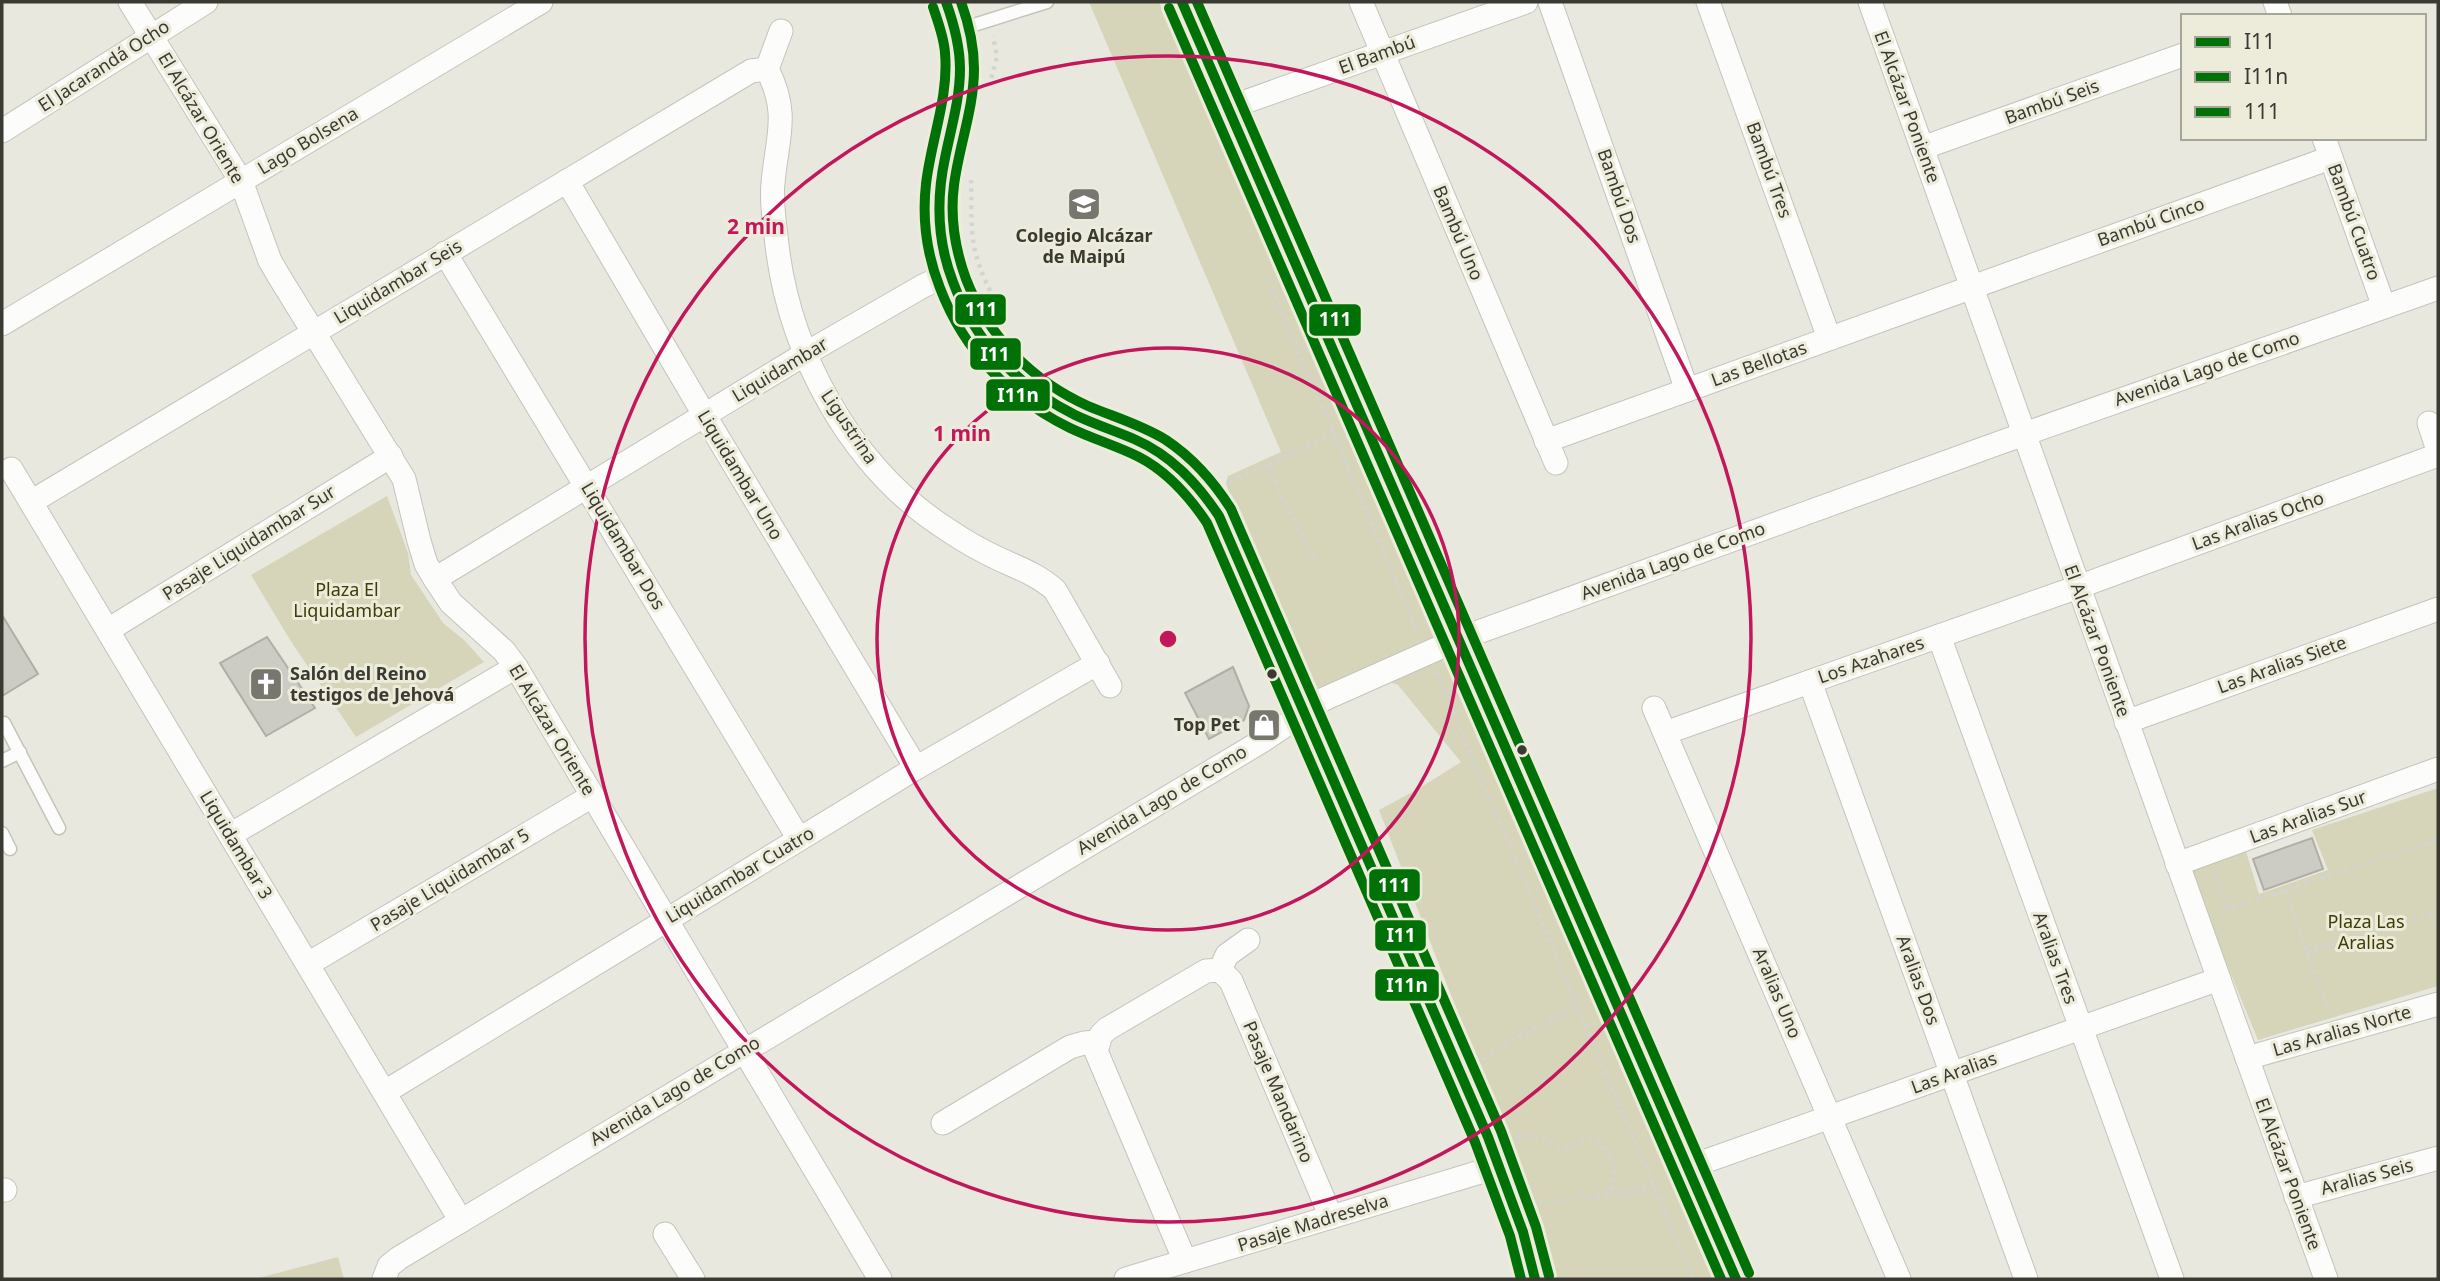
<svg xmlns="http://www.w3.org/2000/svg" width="2440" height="1281" viewBox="0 0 2440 1281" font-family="'Noto Sans',sans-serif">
<rect width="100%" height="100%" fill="#e9e8df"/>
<!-- green -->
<g fill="#d6d4b9">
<polygon points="1089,2 1159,2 1437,639 1324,699 1311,677 1231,499 1226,483 1228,476 1281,452"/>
<polygon points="387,496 408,553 411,575 443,623 464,640 484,662 356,737 292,643 251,575"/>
<polygon points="1453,651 1719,1279 1552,1279 1543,1232 1379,810 1418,789 1461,762 1398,685 1389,682"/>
<polygon points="2438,788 2438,986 2258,1040 2189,872 2244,845 2259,894 2328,870 2312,830"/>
<polygon points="338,1257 344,1279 255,1279"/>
</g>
<!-- building -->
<g fill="#ccccc5" stroke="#afaea7" stroke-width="2">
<polygon points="2,615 38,674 2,696"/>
<polygon points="267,637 315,708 266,736 220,663"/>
<polygon points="1233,667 1249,706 1244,720 1209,739 1185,693"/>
<polygon points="2312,838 2323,869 2264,890 2253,859"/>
</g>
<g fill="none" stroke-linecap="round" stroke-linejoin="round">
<!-- lane casing -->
<g stroke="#c4c4bd" stroke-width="15">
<g id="lane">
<polyline points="958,30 1047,2"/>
<polyline points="4,723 59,828"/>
<polyline points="2,761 20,752"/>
<polyline points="2,833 10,849"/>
</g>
</g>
<!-- street casing -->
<g stroke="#c4c4bd" stroke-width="25">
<g id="street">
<polyline points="130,2 241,181 270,261 280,278 404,479 419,541 426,564 435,579 451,603 504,651 516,667 880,1279"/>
<polyline points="1361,2 1556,463"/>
<polyline points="1550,2 1687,390"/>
<polyline points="1708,2 1829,338"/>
<polyline points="1870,2 2326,1279"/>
<polyline points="2275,2 2280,16"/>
<path d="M767 69C790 114 777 137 773 183 771 200 774 219 776 236 787 350 850 468 948 530 964 541 982 551 999 559 1019 568 1038 575 1055 590L1110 686"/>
<polyline points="767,69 781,31"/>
<polyline points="1228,108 1526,2"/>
<polyline points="2,131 206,2"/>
<polyline points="2324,138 2384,307"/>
<polyline points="1922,148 2183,55"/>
<polyline points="567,181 705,416 916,768"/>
<polyline points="445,253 799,839"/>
<polyline points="2,324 541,2"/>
<polyline points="2429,423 2438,450"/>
<polyline points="1546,441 2330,158"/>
<polyline points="11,469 461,1221"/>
<polyline points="31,502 751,71 767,69"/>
<polyline points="435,579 805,354 923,286 949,274"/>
<polyline points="108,630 391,456"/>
<polyline points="1939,636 2172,1279"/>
<polyline points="1810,682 2026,1279"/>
<polyline points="1654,708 1899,1279"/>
<polyline points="2126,722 2438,609"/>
<polyline points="1665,733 2078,587 2438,455"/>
<polyline points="230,835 516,667"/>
<polyline points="2177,864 2438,769"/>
<polyline points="308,964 592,796"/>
<polyline points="1220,970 1227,955 1248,940"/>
<polyline points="2247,1058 2438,1004"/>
<polyline points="385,1092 916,768 1098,663"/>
<polyline points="943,1123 1070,1047 1084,1043 1097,1042"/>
<polyline points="1689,1167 2219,979"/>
<polyline points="2,1190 5,1190"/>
<polyline points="2296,1197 2438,1158"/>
<polyline points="665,1234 693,1279"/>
<polyline points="1185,1261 1096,1051 1101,1035 1107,1029 1206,971 1220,970 1231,981 1331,1217"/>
<polyline points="384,1279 389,1266 399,1258 1262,741 1324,699 1459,639 1999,443 2438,288"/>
<polyline points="1126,1279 1500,1166"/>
</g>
</g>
<!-- secondary casing -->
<g stroke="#c4c4bd" stroke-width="36">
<g id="secondary">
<path d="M946 2C976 70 950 116 940 183 934 227 945 272 965 311 988 357 1029 393 1075 415 1094 424 1114 431 1134 439 1170 454 1198 482 1219 516L1488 1137 1523 1232 1535 1279"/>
<polyline points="1182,2 1736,1279"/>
</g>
</g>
<!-- path -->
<g stroke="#d4d4d1" stroke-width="4.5" stroke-dasharray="3.5 5" stroke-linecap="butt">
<polyline points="989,86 997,57 993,36"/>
<path d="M971 180C972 201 970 225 974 246 979 272 993 298 1007 321"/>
<polyline points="1268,280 1418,632"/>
<polyline points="1267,465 1316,565"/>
<polyline points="1230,482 1334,434"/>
<polyline points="1436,672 1693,1279"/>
<polyline points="2216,873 2227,909 2438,840"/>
<polyline points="2285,890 2329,1011"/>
<polyline points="2307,952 2438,912"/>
<polyline points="1483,1060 1514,1039 1577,1007"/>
<path d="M1517 1137C1542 1131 1545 1144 1565 1149 1573 1146 1581 1138 1591 1140 1615 1145 1621 1180 1605 1196L1594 1198 1582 1195 1567 1201H1540"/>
<polyline points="1611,1189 1628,1195 1654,1186"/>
</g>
<!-- lane -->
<use href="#lane" stroke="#fcfcfa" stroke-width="12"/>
<!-- street -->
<use href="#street" stroke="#fcfcfa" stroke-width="23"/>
<!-- secondary -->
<use href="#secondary" stroke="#fcfcfa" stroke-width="33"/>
<!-- bus-1 casing -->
<g stroke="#edecdb" stroke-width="16">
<g id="bus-1">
<path d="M946 2C954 24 960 45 960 69 960 99 951 128 945 158 936 200 937 241 953 282 975 342 1018 387 1075 415 1094 424 1115 431 1134 439 1171 455 1197 483 1219 516L1488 1137 1523 1232 1535 1279"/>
<polyline points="1182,2 1736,1279"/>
</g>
</g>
<!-- bus-2 casing -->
<g stroke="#edecdb" stroke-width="16">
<g id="bus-2">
<path d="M933 7C938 22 944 37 945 53 949 97 931 140 926 184 922 219 927 255 940 288 964 351 1010 399 1070 428 1093 439 1117 446 1139 457 1168 472 1189 496 1207 523L1475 1142 1510 1236 1521 1279"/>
<polyline points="1169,8 1721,1279"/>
</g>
</g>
<!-- bus-3 casing -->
<g stroke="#edecdb" stroke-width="16">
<g id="bus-3">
<path d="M961 2C969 24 974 45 974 69 974 108 959 146 954 185 950 216 955 249 966 279 988 336 1032 381 1088 406 1114 417 1142 425 1166 440 1193 458 1214 482 1231 509L1501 1131 1536 1227 1549 1276"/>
<polyline points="1197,2 1749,1273"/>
</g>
</g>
<!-- bus-1 -->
<use href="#bus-1" stroke="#007106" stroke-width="10"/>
<!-- bus-2 -->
<use href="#bus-2" stroke="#007106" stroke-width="10"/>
<!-- bus-3 -->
<use href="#bus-3" stroke="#007106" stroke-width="10"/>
</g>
<!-- distance rings -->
<g fill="none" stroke="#c2185b" stroke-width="3.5">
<circle cx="1168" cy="639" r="291"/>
<circle cx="1168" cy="639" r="583"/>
</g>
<!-- icons -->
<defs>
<g id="school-square" transform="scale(1.75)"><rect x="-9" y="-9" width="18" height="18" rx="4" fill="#77776f" stroke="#edecdb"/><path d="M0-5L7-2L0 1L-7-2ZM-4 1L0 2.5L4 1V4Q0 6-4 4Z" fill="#fff"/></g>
<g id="church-square" transform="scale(1.75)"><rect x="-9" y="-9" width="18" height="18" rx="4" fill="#77776f" stroke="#edecdb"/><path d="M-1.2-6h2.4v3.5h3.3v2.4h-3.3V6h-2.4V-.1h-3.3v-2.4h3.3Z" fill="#fff"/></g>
<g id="shop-square" transform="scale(1.75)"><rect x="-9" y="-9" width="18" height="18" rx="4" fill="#77776f" stroke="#edecdb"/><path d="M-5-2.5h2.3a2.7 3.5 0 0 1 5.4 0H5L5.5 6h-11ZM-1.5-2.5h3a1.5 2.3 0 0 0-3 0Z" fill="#fff"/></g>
</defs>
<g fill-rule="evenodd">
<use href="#school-square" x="1084" y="204"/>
<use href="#church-square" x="266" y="684"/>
<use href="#shop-square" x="1264" y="725"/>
</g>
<!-- markers -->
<g fill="#3a3a33" stroke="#edecdb" stroke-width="2.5">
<circle cx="1272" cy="674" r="6"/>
<circle cx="1522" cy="750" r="6"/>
</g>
<g text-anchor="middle" stroke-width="6" stroke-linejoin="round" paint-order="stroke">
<!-- street labels -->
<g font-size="18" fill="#3a3a33" stroke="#edecdb">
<text transform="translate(1377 55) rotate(-20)" y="6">El Bambú</text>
<text transform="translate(104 66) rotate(-33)" y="6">El Jacarandá Ocho</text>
<text transform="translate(2052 102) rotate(-20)" y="6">Bambú Seis</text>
<text transform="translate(1907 107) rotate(70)" y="6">El Alcázar Poniente</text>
<text transform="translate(201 118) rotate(59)" y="6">El Alcázar Oriente</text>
<text transform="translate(308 141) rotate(-31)" y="6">Lago Bolsena</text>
<text transform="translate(1769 170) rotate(70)" y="6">Bambú Tres</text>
<text transform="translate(1619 196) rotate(71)" y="6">Bambú Dos</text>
<text transform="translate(2151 222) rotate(-20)" y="6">Bambú Cinco</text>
<text transform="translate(2354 222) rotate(70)" y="6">Bambú Cuatro</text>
<text transform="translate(1458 233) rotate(67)" y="6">Bambú Uno</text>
<text transform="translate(398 282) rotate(-31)" y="6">Liquidambar Seis</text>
<text transform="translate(1759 364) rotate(-20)" y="6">Las Bellotas</text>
<text transform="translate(2207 369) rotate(-19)" y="6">Avenida Lago de Como</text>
<text transform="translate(780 370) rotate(-31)" y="6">Liquidambar</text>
<text transform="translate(849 427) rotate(56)" y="6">Ligustrina</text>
<text transform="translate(740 475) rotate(59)" y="6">Liquidambar Uno</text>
<text transform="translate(2258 521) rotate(-20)" y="6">Las Aralias Ocho</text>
<text transform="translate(249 543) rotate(-32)" y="6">Pasaje Liquidambar Sur</text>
<text transform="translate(623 546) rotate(59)" y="6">Liquidambar Dos</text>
<text transform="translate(1673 561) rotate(-20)" y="6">Avenida Lago de Como</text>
<text transform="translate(2097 641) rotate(70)" y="6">El Alcázar Poniente</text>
<text transform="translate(1871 660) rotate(-19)" y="6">Los Azahares</text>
<text transform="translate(2282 665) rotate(-20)" y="6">Las Aralias Siete</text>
<text transform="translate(552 730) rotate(59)" y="6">El Alcázar Oriente</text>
<text transform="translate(1162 800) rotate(-31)" y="6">Avenida Lago de Como</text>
<text transform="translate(2308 817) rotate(-20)" y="6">Las Aralias Sur</text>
<text transform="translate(236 845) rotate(59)" y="6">Liquidambar 3</text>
<text transform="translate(740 875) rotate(-31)" y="6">Liquidambar Cuatro</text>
<text transform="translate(450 880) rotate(-31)" y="6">Pasaje Liquidambar 5</text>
<text transform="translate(2055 958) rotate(70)" y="6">Aralias Tres</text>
<text transform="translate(1918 980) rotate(70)" y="6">Aralias Dos</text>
<text transform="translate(1777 993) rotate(67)" y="6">Aralias Uno</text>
<text transform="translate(2342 1031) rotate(-16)" y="6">Las Aralias Norte</text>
<text transform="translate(1954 1073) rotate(-20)" y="6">Las Aralias</text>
<text transform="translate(675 1091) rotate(-31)" y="6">Avenida Lago de Como</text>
<text transform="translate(1278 1092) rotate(67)" y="6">Pasaje Mandarino</text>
<text transform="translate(2288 1174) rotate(70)" y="6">El Alcázar Poniente</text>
<text transform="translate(2367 1177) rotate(-15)" y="6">Aralias Seis</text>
<text transform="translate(1313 1223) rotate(-17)" y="6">Pasaje Madreselva</text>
</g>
<!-- poi labels -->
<g font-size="18" font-weight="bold" fill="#3a3a33" stroke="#edecdb">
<text x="1084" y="242">Colegio Alcázar<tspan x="1084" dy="21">de Maipú</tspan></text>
<text x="290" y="680" text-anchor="start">Salón del Reino<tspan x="290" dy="21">testigos de Jehová</tspan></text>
<text x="1240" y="731" text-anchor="end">Top Pet</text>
</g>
<!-- park labels -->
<g font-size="18" fill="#3f3c06" stroke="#edecdb">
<text x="347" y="596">Plaza El<tspan x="347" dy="21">Liquidambar</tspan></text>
<text x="2366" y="928">Plaza Las<tspan x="2366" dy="21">Aralias</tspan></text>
</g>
</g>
<circle cx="1168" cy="639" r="10" fill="#c2185b" stroke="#edecdb" stroke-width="3.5"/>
<g font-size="21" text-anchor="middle" font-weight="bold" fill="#c2185b" stroke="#edecdb" stroke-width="6" stroke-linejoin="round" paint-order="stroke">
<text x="756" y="234">2 min</text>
<text x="962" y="441">1 min</text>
</g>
<g stroke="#edecdb" stroke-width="2.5">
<rect x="954" y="293" width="53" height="33" rx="7" fill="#007106"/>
<rect x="1308" y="303" width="54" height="34" rx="7" fill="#007106"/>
<rect x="969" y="337" width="53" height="34" rx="7" fill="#007106"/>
<rect x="985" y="378" width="66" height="34" rx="7" fill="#007106"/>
<rect x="1368" y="868" width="53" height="34" rx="7" fill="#007106"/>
<rect x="1374" y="919" width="53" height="33" rx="7" fill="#007106"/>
<rect x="1374" y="968" width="66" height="34" rx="7" fill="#007106"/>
</g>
<g font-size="19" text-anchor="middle" font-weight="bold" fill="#fff">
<text x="981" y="316">111</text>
<text x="1335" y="326">111</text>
<text x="995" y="361">I11</text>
<text x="1018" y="402">I11n</text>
<text x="1394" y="892">111</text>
<text x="1401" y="942">I11</text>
<text x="1407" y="992">I11n</text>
</g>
<!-- border -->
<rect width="2440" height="1281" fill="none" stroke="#3a3a33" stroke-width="7"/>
<!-- legend -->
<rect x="2181" y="14" width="245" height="126" fill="#edecdb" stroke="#a5a598" stroke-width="2"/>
<rect x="2195" y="37" width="35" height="10" fill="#007106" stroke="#a5a598" stroke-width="2"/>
<text x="2244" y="49" font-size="21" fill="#3a3a33">I11</text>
<rect x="2195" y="72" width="35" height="10" fill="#007106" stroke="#a5a598" stroke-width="2"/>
<text x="2244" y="84" font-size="21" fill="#3a3a33">I11n</text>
<rect x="2195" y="107" width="35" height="10" fill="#007106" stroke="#a5a598" stroke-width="2"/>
<text x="2244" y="119" font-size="21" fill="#3a3a33">111</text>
</svg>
